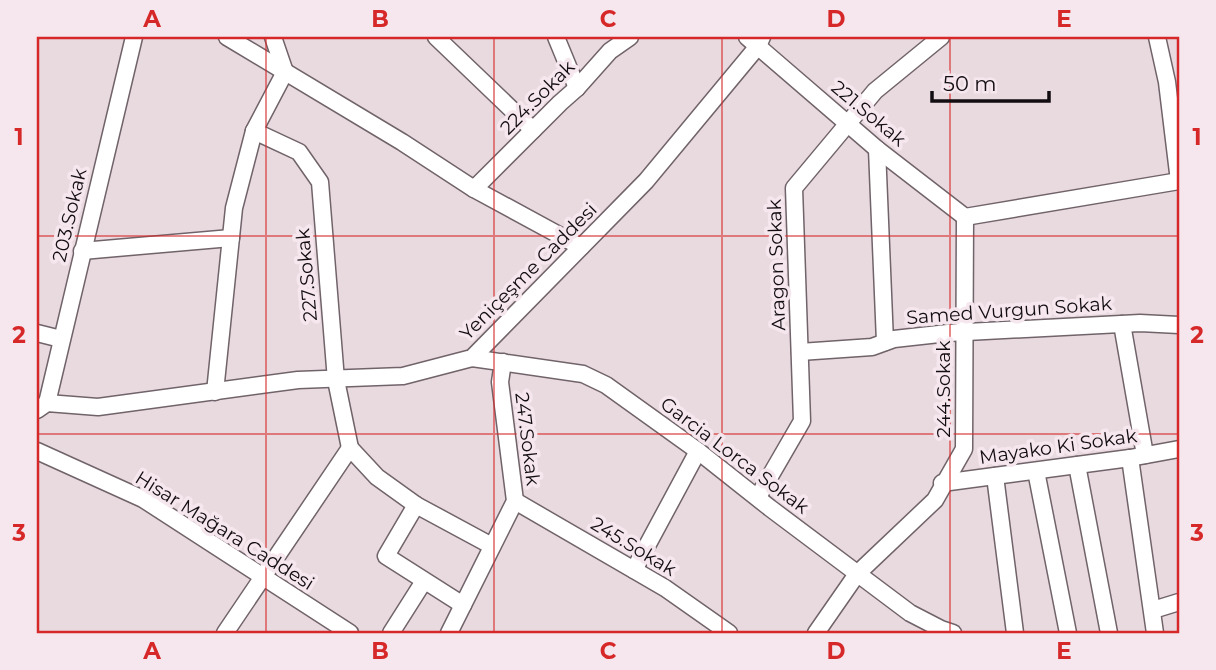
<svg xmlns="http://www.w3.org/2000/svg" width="1216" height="670" viewBox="0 0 1216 670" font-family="Montserrat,sans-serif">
<rect width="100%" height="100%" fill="#e9dae0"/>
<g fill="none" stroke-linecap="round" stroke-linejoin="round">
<!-- street casing -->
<g stroke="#706369" stroke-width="19">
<g id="street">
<polyline points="227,37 402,142 474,189 581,247"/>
<polyline points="436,37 533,130"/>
<polyline points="556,37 577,88"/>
<polyline points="747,37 877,149 965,217"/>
<polyline points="1157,37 1167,82 1179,181"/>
<polyline points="254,131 299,152 320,182 336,380 350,448"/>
<polyline points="877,149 885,342"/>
<polyline points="474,189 560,103 577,88 610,51 630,37"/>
<polyline points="965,217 1179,181"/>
<polyline points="82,251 231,238"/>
<polyline points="1122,324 1145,455"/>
<polyline points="37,333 61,339"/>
<polyline points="800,352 872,347 894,339 948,333 1140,323 1179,325"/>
<polyline points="472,358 583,374 606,385 698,451 770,508 910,613 941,629 953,633"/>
<polyline points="215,392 234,208 254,131 285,72 273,37"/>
<polyline points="47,403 134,37"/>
<polyline points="37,410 47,403 98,407 298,380 403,376 472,358 646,181 758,46 762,37"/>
<polyline points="350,448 377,477 416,505 492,546"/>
<polyline points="37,451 143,499 350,633"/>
<polyline points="1130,458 1155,633"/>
<polyline points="1077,465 1109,633"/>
<polyline points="1036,471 1068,633"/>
<polyline points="995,476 1015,633"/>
<polyline points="942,483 1130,458 1179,449"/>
<polyline points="758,497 802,421 794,188 875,91 941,37"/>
<polyline points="515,501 665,588 729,633"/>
<polyline points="416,505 386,556 463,605"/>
<polyline points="634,570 698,451"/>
<polyline points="1153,610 1179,602"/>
<polyline points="225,633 350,448"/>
<polyline points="391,633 424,581"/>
<polyline points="449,633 515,501 500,382 503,362"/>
<polyline points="816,633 857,574 935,500 964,449 965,217"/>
</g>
</g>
<!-- street -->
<use href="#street" stroke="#fff" stroke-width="16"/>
</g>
<!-- grid -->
<path fill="none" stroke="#d62828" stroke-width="2" stroke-opacity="0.55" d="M266 37V633M494 37V633M722 37V633M950 37V633M37 236H1179M37 434H1179"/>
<g text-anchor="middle" stroke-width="7" stroke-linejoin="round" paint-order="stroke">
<!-- street labels -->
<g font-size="19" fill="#120d10" stroke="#f6e7ee">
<text transform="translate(537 97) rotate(-45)" y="7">224.Sokak</text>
<text transform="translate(869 113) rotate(40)" y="7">221.Sokak</text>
<text transform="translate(69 215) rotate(-77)" y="7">203.Sokak</text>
<text transform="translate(776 265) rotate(-92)" y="7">Aragon Sokak</text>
<text transform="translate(528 271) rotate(-45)" y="7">Yeniçeşme Caddesi</text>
<text transform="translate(306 275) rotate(-95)" y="7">227.Sokak</text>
<text transform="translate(1009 310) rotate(-4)" y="7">Samed Vurgun Sokak</text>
<text transform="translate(943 389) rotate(-90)" y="7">244.Sokak</text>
<text transform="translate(528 439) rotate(83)" y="7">247.Sokak</text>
<text transform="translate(1058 446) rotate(-8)" y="7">Mayako Ki Sokak</text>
<text transform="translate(735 455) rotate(37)" y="7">Garcia Lorca Sokak</text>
<text transform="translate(225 530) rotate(32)" y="7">Hisar Mağara Caddesi</text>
<text transform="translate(634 546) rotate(31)" y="7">245.Sokak</text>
</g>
</g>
<!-- border -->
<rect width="1216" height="670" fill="none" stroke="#f6e7ee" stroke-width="77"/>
<!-- scale -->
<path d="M932 91v10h117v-10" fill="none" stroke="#120d10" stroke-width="3.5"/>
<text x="943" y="91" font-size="21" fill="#120d10" stroke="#f6e7ee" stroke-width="5" paint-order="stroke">50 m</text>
<rect x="38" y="38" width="1140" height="594" fill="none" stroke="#d62828" stroke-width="2.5"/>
<g font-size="23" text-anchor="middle" font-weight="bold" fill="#d62828">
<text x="152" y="27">A</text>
<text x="380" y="27">B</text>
<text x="608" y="27">C</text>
<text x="836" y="27">D</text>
<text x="1064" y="27">E</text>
<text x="19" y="145">1</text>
<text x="1197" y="145">1</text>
<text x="19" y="343">2</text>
<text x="1197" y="343">2</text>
<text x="19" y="541">3</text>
<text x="1197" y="541">3</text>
<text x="152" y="659">A</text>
<text x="380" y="659">B</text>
<text x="608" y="659">C</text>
<text x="836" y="659">D</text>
<text x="1064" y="659">E</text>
</g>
</svg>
